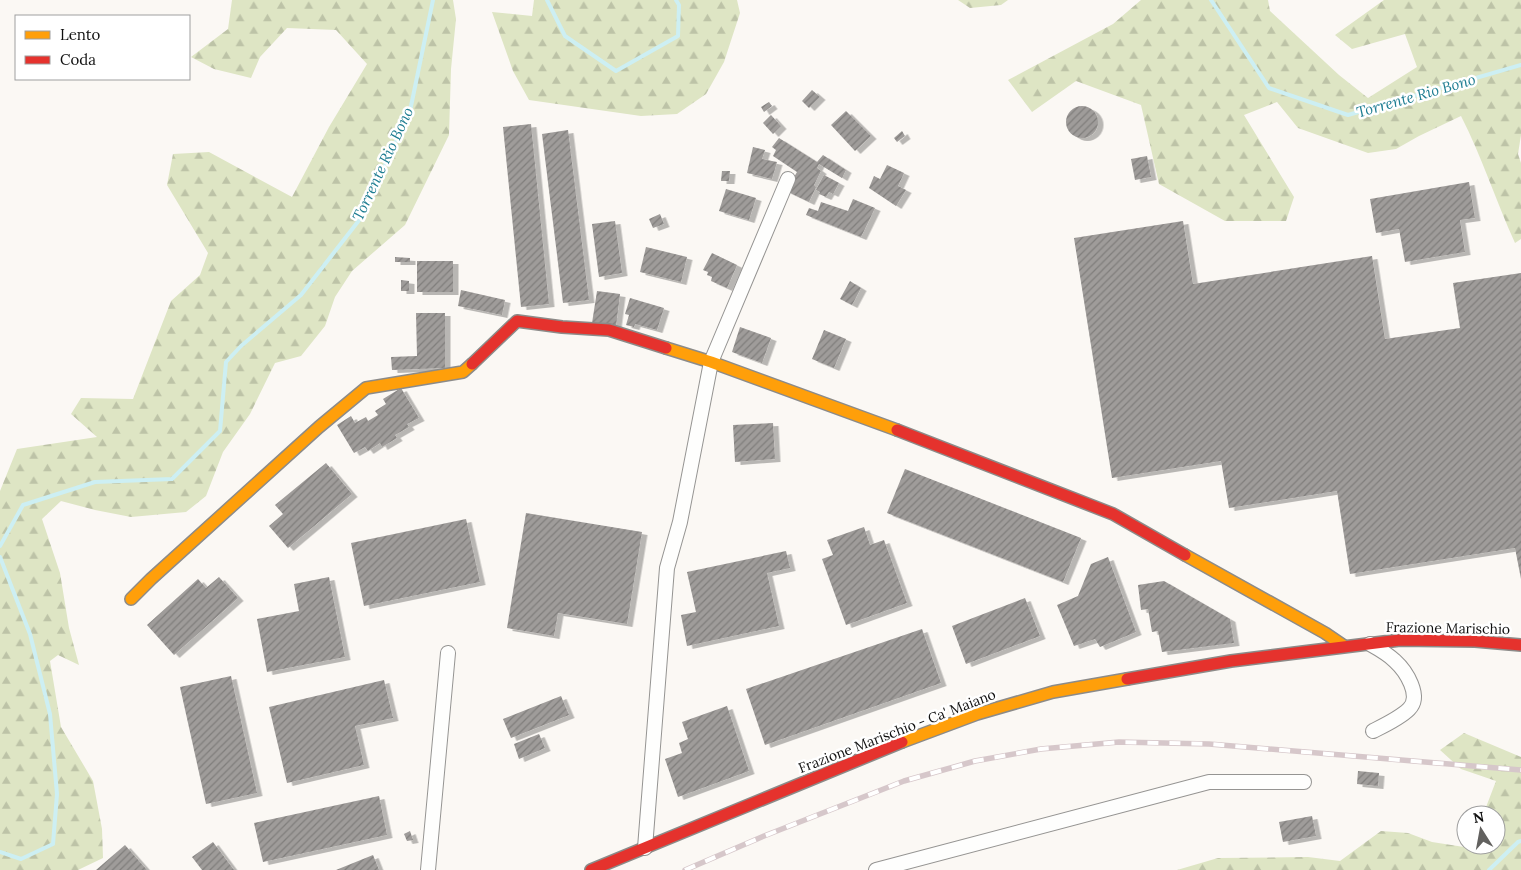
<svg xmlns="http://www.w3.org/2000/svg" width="1521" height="870" viewBox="0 0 1521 870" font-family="Lora,serif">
<defs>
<pattern id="forest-firs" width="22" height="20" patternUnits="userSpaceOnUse" patternTransform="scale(1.25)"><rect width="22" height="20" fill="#dee5c4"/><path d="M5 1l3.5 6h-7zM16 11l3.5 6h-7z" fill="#bdc3a7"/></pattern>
<pattern id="building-hatch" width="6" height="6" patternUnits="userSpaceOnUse" patternTransform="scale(1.25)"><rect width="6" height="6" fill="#9f9c9a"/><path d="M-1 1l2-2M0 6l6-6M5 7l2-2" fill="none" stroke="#807e7c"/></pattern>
<filter id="shadow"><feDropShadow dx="5.5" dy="3" stdDeviation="0" flood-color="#0004"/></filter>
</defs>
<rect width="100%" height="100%" fill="#fbf8f4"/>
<!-- forest -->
<g fill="url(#forest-firs)">
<polygon points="232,0 453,0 456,19 451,69 449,135 405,225 352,271 335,297 325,326 301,356 275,363 250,414 223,452 206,496 186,512 131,517 95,510 61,501 42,519 60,573 69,628 79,665 58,655 50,661 61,727 93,781 102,829 103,858 78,870 0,870 0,491 17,449 97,437 71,414 81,398 133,399 171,301 200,275 208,253 167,185 173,154 209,152 292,197 329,127 367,64 336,30 287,28 260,57 251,78 214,69 191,57 228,29"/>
<polygon points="534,0 737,0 740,13 724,62 706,94 677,114 641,116 529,100 513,71 492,12 532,16"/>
<polygon points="958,0 1008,0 1001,5 970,8"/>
<path d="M1141 0H1268L1270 11 1339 75 1368 98 1417 67 1405 34 1352 49 1335 35 1384 0H1521V135L1518 154 1521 163V239L1515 243C1496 201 1482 157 1461 116L1419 136 1396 149 1368 153 1298 128 1277 102 1244 115 1294 197 1286 221H1225L1159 184 1141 105 1076 81 1032 112 1008 80 1113 24Z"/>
<polygon points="1464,733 1521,757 1521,870 1177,870 1218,858 1308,857 1340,861 1381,831 1408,833 1432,842 1464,847 1466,844 1466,845 1496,845 1496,815 1483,815 1496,781 1461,769 1440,750"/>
</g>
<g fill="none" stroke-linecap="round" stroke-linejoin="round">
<!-- stream -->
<g stroke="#cdeff3" stroke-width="4">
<polyline points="547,0 565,36 616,71 678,36 679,5 676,0"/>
<polyline points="1211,0 1269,88 1348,115 1521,65"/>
<polyline points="0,546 23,505 95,482 172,479 220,431 226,362 241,346 301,295 360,219 410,111 433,0"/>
<polyline points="0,557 30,634 50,714 57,794 53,844 21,859 0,852"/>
<polyline points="1489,870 1518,842 1521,841"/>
</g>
</g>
<!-- building -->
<g fill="url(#building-hatch)" filter="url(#shadow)">
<polygon points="812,90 820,97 809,108 802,101"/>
<polygon points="769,102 772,106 764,112 761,107"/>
<circle cx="1082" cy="122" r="16"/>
<polygon points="846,111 871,136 855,151 831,125"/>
<polygon points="771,115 781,126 773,134 763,123"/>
<polygon points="531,124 549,304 521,307 503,127"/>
<polygon points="568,130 589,300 563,303 542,134"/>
<polygon points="902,131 905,136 897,142 894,138"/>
<polygon points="779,138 817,162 823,155 846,170 842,178 819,164 817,168 821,171 814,185 816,187 809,202 786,191 797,172 773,156 776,150 772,147"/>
<polygon points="753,147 765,150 762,159 777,162 772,179 747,173"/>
<polygon points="1147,156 1151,177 1135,180 1131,159"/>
<polygon points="887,165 904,173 898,186 906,190 896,206 869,188 874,176 880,179"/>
<polygon points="722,171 730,171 729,181 721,181"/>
<polygon points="824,175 839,183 833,194 829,192 826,197 819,194 820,192 816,190"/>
<polygon points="1469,182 1475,218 1460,220 1465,252 1405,262 1399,229 1376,233 1370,199"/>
<polygon points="726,189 756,198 749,220 719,211"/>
<polygon points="853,199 875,208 861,237 806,215 809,208 818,211 821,202 848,211"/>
<polygon points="660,214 664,224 653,228 649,219"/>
<polygon points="615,221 622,273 599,277 592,224"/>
<polygon points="1183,221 1193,284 1372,256 1385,339 1460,328 1453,283 1521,273 1521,579 1515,548 1350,574 1337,491 1229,508 1221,461 1112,478 1074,238"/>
<polygon points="646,247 687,257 681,282 640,272"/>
<polygon points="712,253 737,265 727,288 711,281 712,277 707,275 708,272 703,270"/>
<polygon points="395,257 410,258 410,262 395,262"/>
<rect x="417" y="261" width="36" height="31"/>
<polygon points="401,280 409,281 409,291 401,291"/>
<polygon points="850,281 861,288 852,305 840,299"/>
<polygon points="461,290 505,300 502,315 458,306"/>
<polygon points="597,291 620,294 616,326 592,323"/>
<polygon points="630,298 664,308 657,330 635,324 634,327 626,325 629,315 625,314"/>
<polygon points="416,313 445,313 445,368 392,370 391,357 417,356"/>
<polygon points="740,327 771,338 762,363 732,352"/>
<polygon points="824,330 846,339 834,368 812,359"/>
<polygon points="401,388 419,418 407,424 409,427 395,435 397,438 382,447 380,443 368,451 365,447 354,453 337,425 351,416 355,423 366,417 368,421 378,415 375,411 386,404 383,399"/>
<polygon points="773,423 775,459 735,462 733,425"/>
<polygon points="326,463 352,494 288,548 269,526 283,514 275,505"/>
<polygon points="905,469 1081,538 1063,582 887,513"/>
<polygon points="526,513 642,532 627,624 558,613 554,636 507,628"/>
<polygon points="466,519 480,582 364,606 351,543"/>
<polygon points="864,527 870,545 884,540 907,603 846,625 822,559 833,555 827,540"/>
<polygon points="786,551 790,568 767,573 779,626 687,646 681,615 696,612 687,572"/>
<polygon points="1108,557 1136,632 1100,647 1095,639 1074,646 1057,605 1078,596 1091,564"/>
<polygon points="219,577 238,598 174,655 147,625 198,579 206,588"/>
<polygon points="329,577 345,657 267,672 257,619 299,611 294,584"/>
<polygon points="1164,581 1230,619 1234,643 1162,652 1158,631 1152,632 1148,609 1141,610 1138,585"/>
<polygon points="1025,598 1040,636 966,664 952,626"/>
<polygon points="922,629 941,683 765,745 746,689"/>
<polygon points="231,676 257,793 206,804 180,687"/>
<polygon points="384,680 393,718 355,726 364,765 287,783 269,707"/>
<polygon points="561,696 569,715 511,738 503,719"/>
<polygon points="727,706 749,771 678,797 665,759 682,753 679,743 688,739 682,722"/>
<polygon points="539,734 545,748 519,759 514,744"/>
<polygon points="1358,771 1379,773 1378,786 1357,784"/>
<polygon points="379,796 387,835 263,862 254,823"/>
<polygon points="1312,816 1316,836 1283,842 1279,822"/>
<polygon points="410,831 413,840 407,841 404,834"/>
<polygon points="213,842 234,870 202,870 192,857"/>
<polygon points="125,845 147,870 96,870"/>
<polygon points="373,855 379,870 336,870"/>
</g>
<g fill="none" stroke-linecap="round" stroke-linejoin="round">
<!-- street casing -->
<g stroke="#959492" stroke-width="16">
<g id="street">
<path d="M1370 644C1379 649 1388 654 1395 661 1406 671 1422 696 1409 709 1400 718 1385 725 1373 731"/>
<polyline points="645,848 667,568 680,522 711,362 788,179"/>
<polyline points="428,870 448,653"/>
<polyline points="876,870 1209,782 1304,782"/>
</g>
</g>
<!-- slow casing -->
<g stroke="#8c8b89" stroke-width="14">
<g id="slow">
<polyline points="666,348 711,362 897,430"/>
<polyline points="1185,555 1325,633 1344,646"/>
<polyline points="131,599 151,579 319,427 366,388 463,372 472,364"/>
<polyline points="902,742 977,714 1053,692 1127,679"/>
</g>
</g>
<!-- jam casing -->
<g stroke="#8c8b89" stroke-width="14">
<g id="jam">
<polyline points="472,364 517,321 562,327 609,330 666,348"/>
<polyline points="897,430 1113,514 1185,555"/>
<polyline points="1127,679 1231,661 1400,640 1475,641 1521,645"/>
<polyline points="591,870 902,742"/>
</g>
</g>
<!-- street -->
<use href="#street" stroke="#fefefd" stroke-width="14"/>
<!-- slow -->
<use href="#slow" stroke="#ff9f0a" stroke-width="11"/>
<!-- jam -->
<use href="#jam" stroke="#e5322d" stroke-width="11"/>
<!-- rail casing -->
<g stroke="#d6c7ca" stroke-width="5.5">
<polyline id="rail" points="685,870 764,836 904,781 975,761 1041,749 1119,742 1209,744 1521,770"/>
</g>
<!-- rail -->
<use href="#rail" stroke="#fff" stroke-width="4" stroke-dasharray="11" stroke-linecap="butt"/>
</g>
<g text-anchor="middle" stroke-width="5" stroke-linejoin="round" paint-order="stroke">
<!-- street labels -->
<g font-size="14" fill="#0f0f0f" stroke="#fff">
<text transform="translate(1448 628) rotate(1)" y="5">Frazione Marischio</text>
<text transform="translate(897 731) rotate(-21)" y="5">Frazione Marischio - Ca' Maiano</text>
</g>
<!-- water labels -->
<g font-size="15" font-style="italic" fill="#1e7d92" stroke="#fff">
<text transform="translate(1416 96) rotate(-16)" y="5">Torrente Rio Bono</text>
<text transform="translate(383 164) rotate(-65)" y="5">Torrente Rio Bono</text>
</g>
</g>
<!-- legend -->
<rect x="15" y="15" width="175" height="65" fill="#ffffff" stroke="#9f9f9f"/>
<rect x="25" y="31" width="25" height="8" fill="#ff9f0a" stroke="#9f9f9f"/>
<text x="60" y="40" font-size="15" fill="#0f0f0f">Lento</text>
<rect x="25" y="56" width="25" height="8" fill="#e5322d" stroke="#9f9f9f"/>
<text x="60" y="65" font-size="15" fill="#0f0f0f">Coda</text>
<!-- north arrow -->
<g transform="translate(1481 830) rotate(349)"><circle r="24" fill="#ffffff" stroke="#9f9f9f"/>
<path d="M0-4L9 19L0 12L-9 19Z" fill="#62615f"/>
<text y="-8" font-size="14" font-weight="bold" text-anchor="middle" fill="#0f0f0f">N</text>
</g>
</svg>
